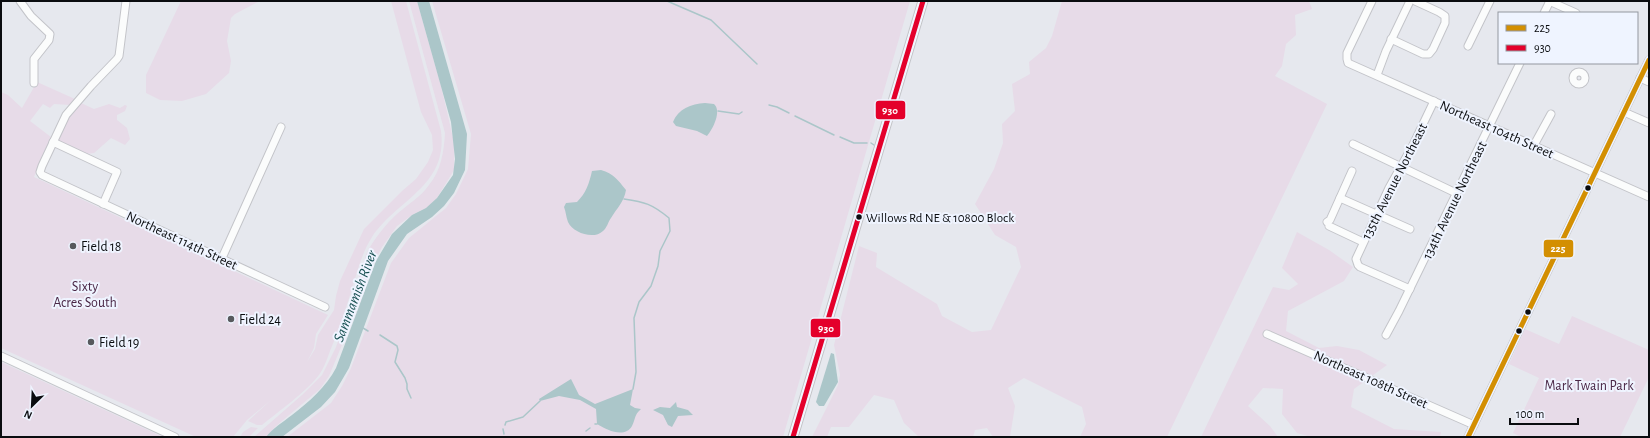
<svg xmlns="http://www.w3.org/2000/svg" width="1650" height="438" viewBox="0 0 1650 438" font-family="'Alegreya Sans',sans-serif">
<rect width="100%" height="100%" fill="#e6e8ee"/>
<!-- green -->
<g fill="#e7dbe8">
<polygon points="181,1 260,1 235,14 231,18 227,41 231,61 229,73 206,94 182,101 160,100 146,93 146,75"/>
<path d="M391 1H406L441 131C448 186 398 199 372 237 363 251 359 266 354 282 347 305 340 328 330 351 327 359 324 368 319 375 307 391 278 412 262 425H257L248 421 271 400 247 420 233 437H196L1 348V92L8 95 22 108 37 82 75 99 70 105 54 104 50 108 43 104 30 121 51 137 34 177 328 315 316 334 314 348 307 362 315 349 318 335 334 310 336 296 340 281 364 229 402 191 416 179 428 162 433 150 432 135 421 112Z"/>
<path d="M409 1H417L441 86 454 142V170L437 198 428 207 412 215 397 226 382 247 370 270 359 304 329 376 320 389 276 426 266 437H254L302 395 322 375 336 347 345 322 367 252C375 238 385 225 397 214 408 204 421 197 429 185 441 171 444 151 445 133Z"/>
<polygon points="432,1 910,1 783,437 287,437 331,403 342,386 351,368 391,263 409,238 446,208 456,194 468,169 471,134"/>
<polygon points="1062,1 1309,1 1312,9 1295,15 1296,35 1286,44 1282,66 1275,76 1327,104 1167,437 1080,437 1086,424 1082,407 1024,378 1008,388 1015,406 1010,437 993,437 987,428 975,430 973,437 919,437 904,423 894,400 874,395 849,427 831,427 827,437 812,437 838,385 840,375 834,345 859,246 877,253 876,267 937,304 942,316 972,332 991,330 1021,267 1016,247 995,235 975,204 994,169 1003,143 1002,124 1015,111 1012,84 1030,74 1029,62 1046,48 1052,36"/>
<polygon points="81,103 94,109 109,104 120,108 125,105 127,106 125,111 117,115 117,120 127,128 130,139 125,145 111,138 94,153 86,154 56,141 69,115"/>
<polygon points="1297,232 1329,250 1353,267 1344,281 1288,311 1286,331 1319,348 1337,346 1359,350 1387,365 1354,389 1351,407 1394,429 1441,432 1440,437 1311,437 1297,433 1282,414 1283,389 1263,388 1248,406 1270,426 1278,437 1201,437 1273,287 1289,290 1298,284 1282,268"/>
<polygon points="1572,316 1649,350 1649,377 1620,437 1521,437 1513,433 1539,378 1509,364 1525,329 1559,344"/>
<polygon points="1,362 163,437 1,437"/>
<polygon points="251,427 258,428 249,437 240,437 243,432"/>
</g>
<!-- water -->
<g fill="#abc6c9">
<path d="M417 1H429L467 134 465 170 454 193 444 206 432 217 407 234 388 261 349 368 335 392 321 407 282 437H266C273 428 283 422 292 415 309 402 326 387 336 368L376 261 392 234 412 215 426 208 437 198 453 175 455 159 451 122Z"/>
<path d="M705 103 714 104C722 111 713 129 707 136L697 131 676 126 673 122C678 109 691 104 705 103Z"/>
<path d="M601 170C614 174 617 179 626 190 624 202 617 208 611 218 608 222 607 228 603 231 594 240 573 233 568 222 566 217 566 212 564 207L566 203 577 202C586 193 589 184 592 171Z"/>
<polygon points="831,353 834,354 838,382 824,406 819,406 816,402"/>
<path d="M571 379 579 395 595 404 633 389 630 405 635 408 641 409C634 415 636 418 632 426 625 438 608 431 597 424L596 409 580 400 559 396 540 401 539 399Z"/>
<polygon points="676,402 677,407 688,410 693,415 678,416 672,427 668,425 663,415 653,410 660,407 670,408"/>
</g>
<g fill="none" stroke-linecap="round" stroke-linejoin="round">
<!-- stream -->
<g stroke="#abc6c9" stroke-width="1.5">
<polyline points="667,1 711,20 757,64"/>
<polyline points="769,105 777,107 789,113"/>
<polyline points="718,111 739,114 742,112"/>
<polyline points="795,116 834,135"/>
<polyline points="840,137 854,143 867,143"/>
<polyline points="871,143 874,145"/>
<path d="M624 199C645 202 652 204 669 218L670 231 660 251 658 266 651 286 639 302 634 318 636 372 633 389"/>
<polyline points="363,328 368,331"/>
<polyline points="380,335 397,346 398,350 395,362 405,378 407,384 407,389 411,398"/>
<polyline points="595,424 597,424"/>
<polyline points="505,425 506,422 523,417 540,401"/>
<polyline points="503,429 504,434"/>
<polyline points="586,431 590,428"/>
</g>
<!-- minor casing -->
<g stroke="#c3c4c9" stroke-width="9">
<g id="minor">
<polyline points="20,1 31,16 50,34 49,40 34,59 34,83"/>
<polyline points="126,1 119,56 117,59 91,86 66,115 42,166 40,172 42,175 325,307"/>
<polyline points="1372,1 1347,53 1347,59 1348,63 1649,197"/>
<polyline points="1549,1 1576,13"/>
<polyline points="1544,13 1550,1"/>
<polyline points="1391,39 1423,54 1429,54 1433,49 1445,23 1445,16 1439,12 1415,1"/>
<polyline points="1468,46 1490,1"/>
<circle cx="1579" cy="78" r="6"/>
<polyline points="1377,75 1386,51 1410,1"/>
<polyline points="1640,78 1649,82"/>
<polyline points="1624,112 1649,123"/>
<polyline points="53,142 117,172 103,204"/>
<polyline points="1353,144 1456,193"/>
<polyline points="1534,145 1551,114"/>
<polyline points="1340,198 1410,229"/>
<polyline points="1327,222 1330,220 1352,171"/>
<polyline points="1329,226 1363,242"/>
<polyline points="222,258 281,127"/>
<polyline points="1410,289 1360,267 1358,265 1356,259 1389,188 1413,145 1434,101"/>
<polyline points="1267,334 1474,425"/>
<polyline points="1386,335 1399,311 1520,63"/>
<polyline points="1,356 175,437"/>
<polyline points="1468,437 1649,60"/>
</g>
</g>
<!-- major casing -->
<g stroke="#c3c4c9" stroke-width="11">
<polyline id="major" points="793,437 923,1"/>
</g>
<!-- minor -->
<use href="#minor" stroke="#fbfcfc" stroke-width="7"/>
<!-- major -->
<use href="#major" stroke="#fbfcfc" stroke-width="9"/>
<!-- bus-1 casing -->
<g stroke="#eff4ff" stroke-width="8">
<polyline id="bus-1" points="1468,437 1649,60"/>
</g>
<!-- bus-2 casing -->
<g stroke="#eff4ff" stroke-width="8">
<polyline id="bus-2" points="793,437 923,1"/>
</g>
<!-- bus-1 -->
<use href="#bus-1" stroke="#d38f02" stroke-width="5"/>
<!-- bus-2 -->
<use href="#bus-2" stroke="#e4002b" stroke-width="5"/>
</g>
<!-- markers -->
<g fill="#0a0c0f" stroke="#eff4ff" stroke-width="1.5">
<circle cx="1588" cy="188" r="3.5"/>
<circle cx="859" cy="217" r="3.5"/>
<circle cx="1528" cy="312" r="3.5"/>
<circle cx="1519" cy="331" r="3.5"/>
</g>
<g fill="#57595d" stroke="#eff4ff" stroke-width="1.5">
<circle cx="73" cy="246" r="4"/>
<circle cx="231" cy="319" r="4"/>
<circle cx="91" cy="342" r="4"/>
</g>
<g text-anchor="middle" stroke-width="4" stroke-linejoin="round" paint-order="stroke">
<!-- bus labels -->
<g font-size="13" fill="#0a0c0f" stroke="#eff4ff" text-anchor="start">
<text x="866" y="222">Willows Rd NE &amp; 10800 Block</text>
</g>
<!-- street labels -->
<g font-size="14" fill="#0a0c0f" stroke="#eff4ff">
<text transform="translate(1497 129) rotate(24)" y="5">Northeast 104th Street</text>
<text transform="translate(1394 181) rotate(-63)" y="5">135th Avenue Northeast</text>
<text transform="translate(1454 200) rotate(-64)" y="5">134th Avenue Northeast</text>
<text transform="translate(182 240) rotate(25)" y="5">Northeast 114th Street</text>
<text transform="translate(1371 379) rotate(24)" y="5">Northeast 108th Street</text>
</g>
<!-- poi labels -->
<g font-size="14" fill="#0a0c0f" stroke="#eff4ff" text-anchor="start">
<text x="81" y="251">Field 18</text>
<text x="239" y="324">Field 24</text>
<text x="99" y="347">Field 19</text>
</g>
<!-- park labels -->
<g font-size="14" fill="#4a2746" stroke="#eff4ff">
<text x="85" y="291">Sixty<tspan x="85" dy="16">Acres South</tspan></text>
<text x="1589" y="390">Mark Twain Park</text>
</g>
<!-- water labels -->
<g font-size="15" font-style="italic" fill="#174f51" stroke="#eff4ff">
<text transform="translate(355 296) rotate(-69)" y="5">Sammamish River</text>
</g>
</g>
<g stroke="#eff4ff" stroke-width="1.5">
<rect x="875" y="100" width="31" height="20" rx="4" fill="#e4002b"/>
<rect x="1543" y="239" width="31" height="19" rx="4" fill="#d38f02"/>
<rect x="810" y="318" width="31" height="20" rx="4" fill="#e4002b"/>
</g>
<g font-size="11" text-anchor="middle" font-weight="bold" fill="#fff">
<text x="890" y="114">930</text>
<text x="1558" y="252">225</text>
<text x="826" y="332">930</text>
</g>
<!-- border -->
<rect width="1650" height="438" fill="none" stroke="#0a0c0f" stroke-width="4"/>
<!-- legend -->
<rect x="1498" y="12" width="140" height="52" fill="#eff4ff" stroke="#93979f"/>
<rect x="1506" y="25" width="20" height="6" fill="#d38f02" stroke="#93979f"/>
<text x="1534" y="32" font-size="12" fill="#0a0c0f">225</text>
<rect x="1506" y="45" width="20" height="6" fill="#e4002b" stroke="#93979f"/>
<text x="1534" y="52" font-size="12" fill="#0a0c0f">930</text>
<!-- north arrow -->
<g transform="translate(32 406) rotate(204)" stroke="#eff4ff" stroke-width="3" paint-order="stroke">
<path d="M0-3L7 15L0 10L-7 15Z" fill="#0a0c0f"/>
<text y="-6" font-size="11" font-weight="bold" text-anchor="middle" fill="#0a0c0f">N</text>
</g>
<!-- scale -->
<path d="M1510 418v6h68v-6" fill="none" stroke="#0a0c0f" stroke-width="2"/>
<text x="1516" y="418" font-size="12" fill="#0a0c0f" stroke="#eff4ff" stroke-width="3" paint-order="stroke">100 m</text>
</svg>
